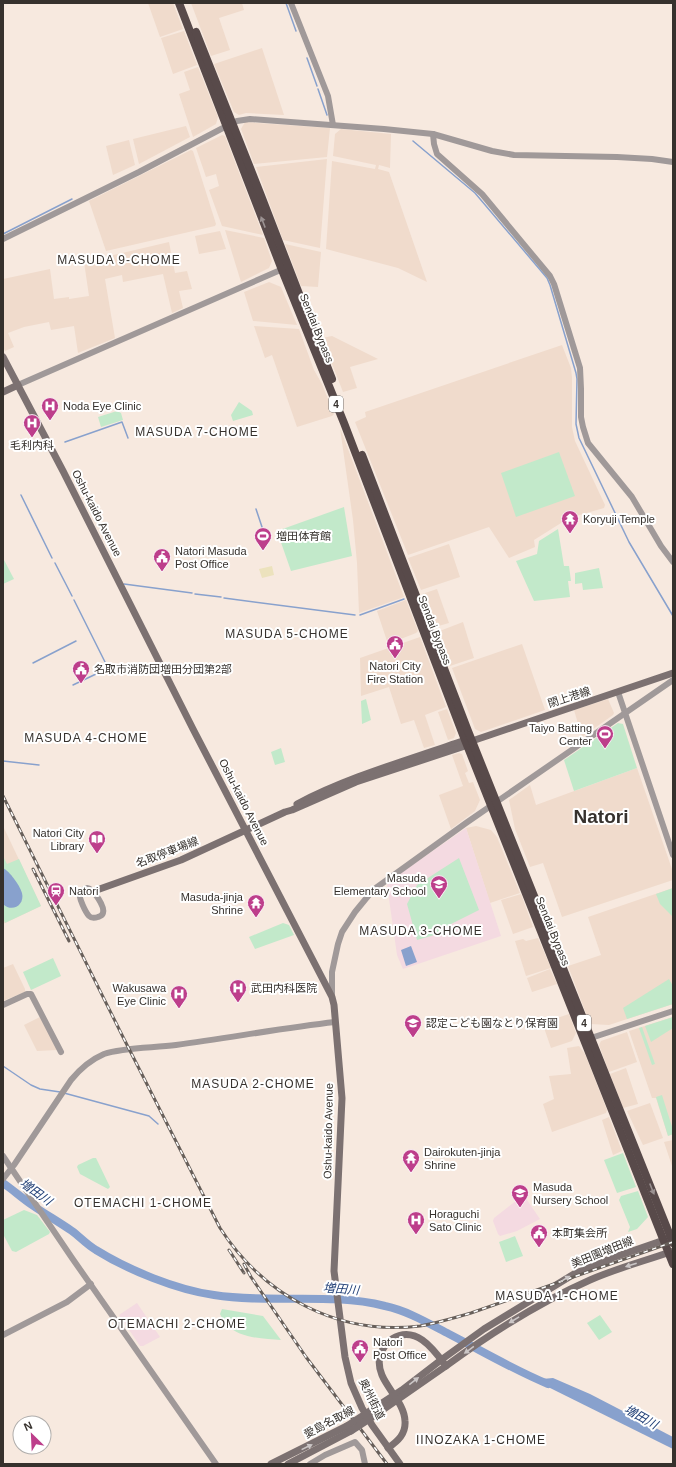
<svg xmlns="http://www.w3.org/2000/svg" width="676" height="1467" viewBox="0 0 676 1467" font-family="Arial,'Noto Sans JP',sans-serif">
<rect width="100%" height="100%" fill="#f7e9df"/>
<!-- built -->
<g fill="#f0dbcc">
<polygon points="148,3 173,3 183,29 160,37"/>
<polygon points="191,3 242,3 244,10 219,18 230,50 211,56"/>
<polygon points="184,31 197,65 173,74 161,38"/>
<polygon points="262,48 284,115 246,113 239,115 234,112 214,64"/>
<polygon points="198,67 218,117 216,124 193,137 179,94 190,90 184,72"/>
<polygon points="245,122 330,128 327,157 254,164 241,129"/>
<polygon points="186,126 190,137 139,164 133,139"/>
<polygon points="341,129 391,134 390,168 379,165 378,169 389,172 427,282 398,268 326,249 332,161 375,169 376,165 333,156 335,134"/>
<polygon points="222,135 225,136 263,235 222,226 209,190 219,186 216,174 206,177 196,148"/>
<polygon points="129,140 135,165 113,175 106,146"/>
<polygon points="191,150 193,151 216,224 215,226 106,251 89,201"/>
<polygon points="327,159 320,248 283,240 256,167"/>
<polygon points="225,230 264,238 272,261 269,268 241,282"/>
<polygon points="220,231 226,249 199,254 195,236"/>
<polygon points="169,242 175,273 187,271 192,289 179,291 183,308 172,313 163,274 123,282 122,275 105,279 115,338 78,353 74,326 51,330 49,322 24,327 8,333 14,347 5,351 3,347 3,279 50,269 54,299 69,297 69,299 89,296 84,262"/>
<polygon points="285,244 321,252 318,287 301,286"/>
<polygon points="269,282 281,287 297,325 253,321 244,292"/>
<polygon points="254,326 299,329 314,370 322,384 334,414 332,416 297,427 272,355 265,358"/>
<polygon points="332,336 378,359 350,367 357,388 343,392 322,338"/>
<polygon points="562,345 571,368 572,377 572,427 575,441 605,505 604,508 569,518 534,540 535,547 509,558 489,527 408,555 355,422 366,417 365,412"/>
<polygon points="340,428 404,597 359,613 357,563 353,520"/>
<polygon points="449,544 460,577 421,590 408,558"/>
<polygon points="437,589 449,623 435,627 422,594"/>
<polygon points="406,600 418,631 416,633 388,644 377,611"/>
<polygon points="463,622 474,658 450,666 437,632"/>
<polygon points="420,637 446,707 425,715 435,745 424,748 414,720 401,724 389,687 361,696 360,658"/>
<polygon points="522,644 545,710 481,732 475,729 452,668"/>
<polygon points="608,699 614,713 613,715 582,737 574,710"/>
<polygon points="447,709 456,733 454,738 448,740 438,712"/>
<polygon points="459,753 462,754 468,771 465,773 469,783 473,782 480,800 475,811 451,829 439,795 463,786 452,755"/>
<polygon points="637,768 673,872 673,880 562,917 543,863 530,867 515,829 509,800 530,785 536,805"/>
<polygon points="3,826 41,906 3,924"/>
<polygon points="476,826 491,830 497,837 520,893 490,903 466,828"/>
<polygon points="673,888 673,1004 609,1025 590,1024 568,966 601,955 588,917"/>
<polygon points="521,894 533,927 513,934 501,900"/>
<polygon points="538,938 551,968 526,976 515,941 523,939 526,941"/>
<polygon points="13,964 25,989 25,992 3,1001 3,968"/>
<polygon points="550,969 557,984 532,992 527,978"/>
<polygon points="569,1014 576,1033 572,1041 551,1048 542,1022 555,1023 554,1019"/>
<polygon points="40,1017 57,1050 37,1051 24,1025"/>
<polygon points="673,1017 673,1134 668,1136 656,1098 652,1098 629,1031"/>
<polygon points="627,1032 637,1062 609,1072 599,1045 601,1041"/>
<polygon points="579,1046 585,1054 607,1110 606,1113 552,1132 543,1104 554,1099 549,1076 571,1074 567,1048"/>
<polygon points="626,1068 638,1104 623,1108 610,1074"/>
<polygon points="650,1103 663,1138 643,1145 627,1111"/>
<polygon points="609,1117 622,1151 613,1155 602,1120"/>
<polygon points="673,1140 673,1169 664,1142"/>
</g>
<!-- education -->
<g fill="#f4dae1">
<polygon points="466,828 501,936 403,969 397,955 387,885 398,875"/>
<polygon points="521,1197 525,1197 540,1219 517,1231 500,1236 498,1234 493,1221 494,1218"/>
<polygon points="137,1303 160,1337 143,1346 140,1346 119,1315"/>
</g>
<!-- green -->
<g fill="#c2e9ca">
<polygon points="239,402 252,411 253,415 233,421 231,415"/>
<polygon points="117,411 121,413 123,420 101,427 98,417"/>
<polygon points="559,452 575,496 516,517 501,473"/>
<polygon points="344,507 352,556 291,571 277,531"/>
<polygon points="558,529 564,566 569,566 571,581 568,581 570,597 534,601 516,561 537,554 539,541"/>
<polygon points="3,558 14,579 3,584"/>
<polygon points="599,568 603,588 583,590 582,583 575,584 575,573"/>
<polygon points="366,699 371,720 362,724 361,701"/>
<polygon points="618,723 623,724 637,768 574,791 564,760"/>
<polygon points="281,748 285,762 275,765 271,752"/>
<polygon points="3,856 7,864 19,859 41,906 5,923 3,918 3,904 6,906 20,904 22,893 3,868"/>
<polygon points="459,858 479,910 443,928 445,932 417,940 407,904 417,885"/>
<polygon points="673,888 673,917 660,904 656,894"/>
<polygon points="283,923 289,925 294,935 255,949 249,937"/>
<polygon points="53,958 61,976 31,990 23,972"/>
<polygon points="669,979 673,986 673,1004 627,1019 623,1008"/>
<polygon points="673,1017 673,1028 651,1042 645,1026"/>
<polygon points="642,1027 655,1064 652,1065 639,1028"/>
<polygon points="662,1095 673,1130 673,1134 668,1136 656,1097"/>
<polygon points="623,1153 636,1187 617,1193 604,1160"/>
<polygon points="93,1158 96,1158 110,1187 108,1189 80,1174 77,1167 78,1165"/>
<polygon points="638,1191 648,1217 637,1229 628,1232 630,1227 619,1200 621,1196"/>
<polygon points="24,1210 37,1215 50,1232 49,1234 16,1252 12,1251 3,1234 3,1220"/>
<polygon points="515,1236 523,1256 506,1262 499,1242"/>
<path d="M222 1309 263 1316 281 1340C264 1339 239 1338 227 1325 224 1322 222 1318 220 1314Z"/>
<polygon points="600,1315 612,1332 599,1340 587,1323"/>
</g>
<!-- sand -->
<polygon fill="#ece2bd" points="272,566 274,575 262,578 259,569"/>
<!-- water -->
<g fill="#88a1cd">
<path d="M3 868C10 872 19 884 22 893 25 905 12 913 3 904Z"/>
<polygon points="411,946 417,962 406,966 401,950"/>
<polygon points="553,1378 590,1394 673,1437 673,1449 538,1382 542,1379"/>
</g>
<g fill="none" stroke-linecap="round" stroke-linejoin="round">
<!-- stream -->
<g stroke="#88a1cd" stroke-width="1.5">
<polyline points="286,3 296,31"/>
<polyline points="307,58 317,86"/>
<polyline points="318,89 327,115"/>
<polyline points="413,141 475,193 547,278 550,285 576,373 577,379 576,424 579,438 629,542 673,616"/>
<polyline points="3,234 72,199"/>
<polyline points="65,442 122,422 128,438"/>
<polyline points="21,495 52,558"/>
<polyline points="256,509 264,533"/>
<polyline points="55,563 72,596"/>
<polyline points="124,584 192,593"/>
<polyline points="195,594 221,597"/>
<polyline points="224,598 355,615"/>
<polyline points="74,600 108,668 98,673"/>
<polyline points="360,615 404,599"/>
<polyline points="33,663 76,641"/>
<polyline points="73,685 96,674"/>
<polyline points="3,761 39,765"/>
<polyline points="3,1066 31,1085 40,1089 60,1092"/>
<polyline points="64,1093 149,1116 158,1124"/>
</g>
<!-- river -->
<path stroke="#88a1cd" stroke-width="8" d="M3 1183C13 1190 22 1198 32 1205 45 1214 59 1222 72 1231 80 1237 87 1245 96 1250 128 1270 177 1290 214 1295 271 1304 329 1292 385 1306 408 1311 428 1323 449 1334 482 1351 514 1370 548 1384"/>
<!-- tertiary -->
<g stroke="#a09999" stroke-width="6">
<polyline points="291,3 328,96 333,125"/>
<polyline points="433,134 434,144 437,154 482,194 550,276 554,284 580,368 581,389 581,417 583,427 588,443 632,497 661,546 673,562"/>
<polyline points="3,239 139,172 221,129 237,121 250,119 384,129 433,134 492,151 514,155 617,157 652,159 673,162"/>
<polyline points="18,385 285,268"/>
<polyline points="618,692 673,855"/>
<path d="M87 888C94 889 105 907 103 913 102 916 100 916 98 917 95 918 92 919 89 916 86 913 78 897 80 893 81 890 84 889 87 888Z"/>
<polyline points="332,995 332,972 338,944 342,932 355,912 373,890 466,823 673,680"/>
<polyline points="3,1005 27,994 31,994 61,1052"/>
<polyline points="588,1039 673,1011"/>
<polyline points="3,1156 72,1258 216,1464"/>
<path d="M3 1179 14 1165 71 1080C80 1069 90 1060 104 1054 124 1047 154 1048 176 1045 229 1038 282 1028 335 1022"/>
<polyline points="3,1335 67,1302 91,1284"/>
<polyline points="310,1464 325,1455 355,1442 362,1450 365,1464"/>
</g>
<!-- secondary -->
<g stroke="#7c7171" stroke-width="7">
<polyline points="3,357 63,471 193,729 332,997 334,1005 342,1098 334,1271 345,1357 351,1383 362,1408 372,1425 400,1464"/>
<polyline points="3,392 18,385"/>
<path d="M297 804C350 776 409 760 465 740L470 741"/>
<polyline points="94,891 181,860 285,812 292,810 356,782 468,745 472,741 673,673"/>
<polyline points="441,1360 484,1329 574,1274 612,1258 667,1239"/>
<path d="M388 1448C398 1441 406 1434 405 1421 404 1397 374 1381 380 1356 382 1349 386 1343 392 1339 416 1324 434 1350 446 1366 491 1333 538 1303 590 1280 617 1268 645 1261 673 1251"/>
<polyline points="271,1464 347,1426"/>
<polyline points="288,1464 351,1431"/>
</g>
<!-- trunk -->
<g stroke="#584a4a" stroke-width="8">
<polyline points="179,3 282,270 344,423 465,740 673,1264"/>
<polyline points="196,32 260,193 332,379"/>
<polyline points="362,455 468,731 673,1243"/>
</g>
<!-- rail casing -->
<g stroke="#675f5a" stroke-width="3">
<g id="rail">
<path d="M3 796 123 1037 220 1228C264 1296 338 1336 420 1326 437 1323 454 1318 471 1313L673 1242"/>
<polyline points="33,869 69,941"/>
<polyline points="229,1250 244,1273"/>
<polyline points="244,1264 251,1277 306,1357 387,1464"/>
</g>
</g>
<!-- rail -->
<use href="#rail" stroke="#fff" stroke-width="1.5" stroke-dasharray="4.5" stroke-linecap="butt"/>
<!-- secondary-bridge -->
<g stroke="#7c7171" stroke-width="7">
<polyline points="347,1426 402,1390 441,1360"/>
<polyline points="351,1431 377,1414 446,1366"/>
</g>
</g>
<!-- one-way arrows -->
<defs><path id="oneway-solid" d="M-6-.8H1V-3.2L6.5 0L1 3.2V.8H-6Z"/></defs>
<g fill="#9b9292">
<use href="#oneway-solid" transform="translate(263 222) rotate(-111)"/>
<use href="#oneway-solid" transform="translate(652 1189) rotate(68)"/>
</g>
<g fill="#cbc6c6">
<use href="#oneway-solid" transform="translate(631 1265) rotate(162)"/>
<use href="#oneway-solid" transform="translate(565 1279) rotate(-31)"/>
<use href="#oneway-solid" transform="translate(514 1320) rotate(149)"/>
<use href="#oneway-solid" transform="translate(469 1350) rotate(144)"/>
<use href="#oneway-solid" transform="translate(414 1381) rotate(-38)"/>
<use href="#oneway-solid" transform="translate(307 1447) rotate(-26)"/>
</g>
<!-- icons -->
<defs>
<g id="hospital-pin" transform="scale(0.9)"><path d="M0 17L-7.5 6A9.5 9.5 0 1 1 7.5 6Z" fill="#bd3e8b" stroke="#fff"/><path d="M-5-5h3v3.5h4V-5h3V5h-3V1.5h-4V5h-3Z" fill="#fff"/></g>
<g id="temple-pin" transform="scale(0.9)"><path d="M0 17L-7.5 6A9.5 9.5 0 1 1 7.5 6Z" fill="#bd3e8b" stroke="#fff"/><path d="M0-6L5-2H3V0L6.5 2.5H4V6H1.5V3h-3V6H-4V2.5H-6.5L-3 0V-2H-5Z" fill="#fff"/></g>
<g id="stadium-pin" transform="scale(0.9)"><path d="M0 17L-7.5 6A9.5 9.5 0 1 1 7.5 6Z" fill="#bd3e8b" stroke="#fff"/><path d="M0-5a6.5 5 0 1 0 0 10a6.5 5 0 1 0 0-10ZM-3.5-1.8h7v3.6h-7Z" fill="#fff"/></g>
<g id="civic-pin" transform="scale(0.9)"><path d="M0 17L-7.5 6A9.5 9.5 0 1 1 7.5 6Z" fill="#bd3e8b" stroke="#fff"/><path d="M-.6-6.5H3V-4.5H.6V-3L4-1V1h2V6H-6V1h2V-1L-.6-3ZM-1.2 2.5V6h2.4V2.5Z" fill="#fff"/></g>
<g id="library-pin" transform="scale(0.9)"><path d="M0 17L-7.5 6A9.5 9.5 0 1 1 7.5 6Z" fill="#bd3e8b" stroke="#fff"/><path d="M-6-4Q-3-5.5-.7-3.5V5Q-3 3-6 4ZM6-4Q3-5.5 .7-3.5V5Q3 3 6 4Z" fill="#fff"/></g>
<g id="school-pin" transform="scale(0.9)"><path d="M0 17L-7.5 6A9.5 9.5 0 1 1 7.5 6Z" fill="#bd3e8b" stroke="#fff"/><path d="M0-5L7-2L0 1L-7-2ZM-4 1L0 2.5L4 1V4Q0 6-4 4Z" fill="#fff"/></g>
<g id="station-pin" transform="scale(0.9)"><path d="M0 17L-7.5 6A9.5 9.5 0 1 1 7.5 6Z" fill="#bd3e8b" stroke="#fff"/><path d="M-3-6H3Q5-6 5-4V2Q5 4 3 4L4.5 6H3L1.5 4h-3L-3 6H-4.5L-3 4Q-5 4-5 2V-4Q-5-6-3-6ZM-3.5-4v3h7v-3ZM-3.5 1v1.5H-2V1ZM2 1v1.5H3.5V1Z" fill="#fff"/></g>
</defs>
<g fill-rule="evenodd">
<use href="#hospital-pin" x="50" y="406"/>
<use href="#hospital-pin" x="32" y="423"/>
<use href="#temple-pin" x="570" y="519"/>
<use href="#stadium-pin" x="263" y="536"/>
<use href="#civic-pin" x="162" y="557"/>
<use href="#civic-pin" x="395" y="644"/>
<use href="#civic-pin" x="81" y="669"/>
<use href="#stadium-pin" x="605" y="734"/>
<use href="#library-pin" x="97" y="839"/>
<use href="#school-pin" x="439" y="884"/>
<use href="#station-pin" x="56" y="891"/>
<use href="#temple-pin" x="256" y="903"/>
<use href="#hospital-pin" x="238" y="988"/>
<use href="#hospital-pin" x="179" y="994"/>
<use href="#school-pin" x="413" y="1023"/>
<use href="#temple-pin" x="411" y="1158"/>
<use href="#school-pin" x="520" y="1193"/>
<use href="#hospital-pin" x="416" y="1220"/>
<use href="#civic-pin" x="539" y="1233"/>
<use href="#civic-pin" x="360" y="1348"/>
</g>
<g text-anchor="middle" stroke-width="4" stroke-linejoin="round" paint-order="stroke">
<!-- shield labels -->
<g fill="#fff" stroke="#726f6c" stroke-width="1">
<rect x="329" y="396" width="14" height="16" rx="3"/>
<rect x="577" y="1015" width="14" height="16" rx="3"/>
</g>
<g font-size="10" font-weight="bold" fill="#36312d">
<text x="336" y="408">4</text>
<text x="584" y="1027">4</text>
</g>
<!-- street labels -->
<g font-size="11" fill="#36312d" stroke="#fff">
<text transform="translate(317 328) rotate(68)" y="4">Sendai Bypass</text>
<text transform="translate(97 513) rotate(63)" y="4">Oshu-kaido Avenue</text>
<text transform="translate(435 630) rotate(69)" y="4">Sendai Bypass</text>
<text transform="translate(569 697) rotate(-18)" y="4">閖上港線</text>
<text transform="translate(244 802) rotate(63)" y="4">Oshu-kaido Avenue</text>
<text transform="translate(167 852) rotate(-21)" y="4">名取停車場線</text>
<text transform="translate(553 931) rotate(68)" y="4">Sendai Bypass</text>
<text transform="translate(328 1131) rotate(-89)" y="4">Oshu-kaido Avenue</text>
<text transform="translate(602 1252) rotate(-22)" y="4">美田園増田線</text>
<text transform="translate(372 1399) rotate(64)" y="4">奥州街道</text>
<text transform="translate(329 1422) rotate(-28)" y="4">愛島名取線</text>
</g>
<!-- poi labels -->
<g font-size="11" fill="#36312d" stroke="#fff" text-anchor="start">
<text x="63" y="410">Noda Eye Clinic</text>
<text x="32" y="449" text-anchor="middle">毛利内科</text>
<text x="583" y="523">Koryuji Temple</text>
<text x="276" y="540">増田体育館</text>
<text x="175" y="555">Natori Masuda<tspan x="175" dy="13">Post Office</tspan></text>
<text x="395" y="670" text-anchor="middle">Natori City<tspan x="395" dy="13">Fire Station</tspan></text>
<text x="94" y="673">名取市消防団増田分団第2部</text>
<text x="592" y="732" text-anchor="end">Taiyo Batting<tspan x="592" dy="13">Center</tspan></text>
<text x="84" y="837" text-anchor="end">Natori City<tspan x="84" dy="13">Library</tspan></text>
<text x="426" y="882" text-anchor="end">Masuda<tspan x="426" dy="13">Elementary School</tspan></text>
<text x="69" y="895">Natori</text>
<text x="243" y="901" text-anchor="end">Masuda-jinja<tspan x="243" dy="13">Shrine</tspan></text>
<text x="166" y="992" text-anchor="end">Wakusawa<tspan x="166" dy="13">Eye Clinic</tspan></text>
<text x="251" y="992">武田内科医院</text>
<text x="426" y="1027">認定こども園なとり保育園</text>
<text x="424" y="1156">Dairokuten-jinja<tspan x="424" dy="13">Shrine</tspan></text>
<text x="533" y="1191">Masuda<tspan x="533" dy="13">Nursery School</tspan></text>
<text x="429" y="1218">Horaguchi<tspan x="429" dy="13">Sato Clinic</tspan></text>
<text x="552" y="1237">本町集会所</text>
<text x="373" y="1346">Natori<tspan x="373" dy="13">Post Office</tspan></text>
</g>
<!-- neighbourhood labels -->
<g font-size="12" letter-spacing="1" fill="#36312d" stroke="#fff">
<text x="119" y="264">MASUDA 9-CHOME</text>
<text x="197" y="436">MASUDA 7-CHOME</text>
<text x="287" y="638">MASUDA 5-CHOME</text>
<text x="86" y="742">MASUDA 4-CHOME</text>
<text x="421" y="935">MASUDA 3-CHOME</text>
<text x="253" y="1088">MASUDA 2-CHOME</text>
<text x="143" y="1207">OTEMACHI 1-CHOME</text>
<text x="557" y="1300">MASUDA 1-CHOME</text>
<text x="177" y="1328">OTEMACHI 2-CHOME</text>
<text x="481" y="1444">IINOZAKA 1-CHOME</text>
</g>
<!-- water labels -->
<g font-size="12" font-style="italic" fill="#224077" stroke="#fff">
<text transform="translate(36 1192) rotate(36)" y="4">増田川</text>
<text transform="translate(341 1289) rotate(5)" y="4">増田川</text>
<text transform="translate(641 1417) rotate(29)" y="4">増田川</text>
</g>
<!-- town labels -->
<g font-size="19" font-weight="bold" fill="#36312d" stroke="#fff">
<text x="601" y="823">Natori</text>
</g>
</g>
<!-- border -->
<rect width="676" height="1467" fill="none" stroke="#36312d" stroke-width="8"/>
<!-- north arrow -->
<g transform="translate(32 1435) rotate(336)"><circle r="19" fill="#ffffff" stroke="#afadab"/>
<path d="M0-3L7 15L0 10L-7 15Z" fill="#bd3e8b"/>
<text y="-6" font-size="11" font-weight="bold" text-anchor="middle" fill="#36312d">N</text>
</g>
</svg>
